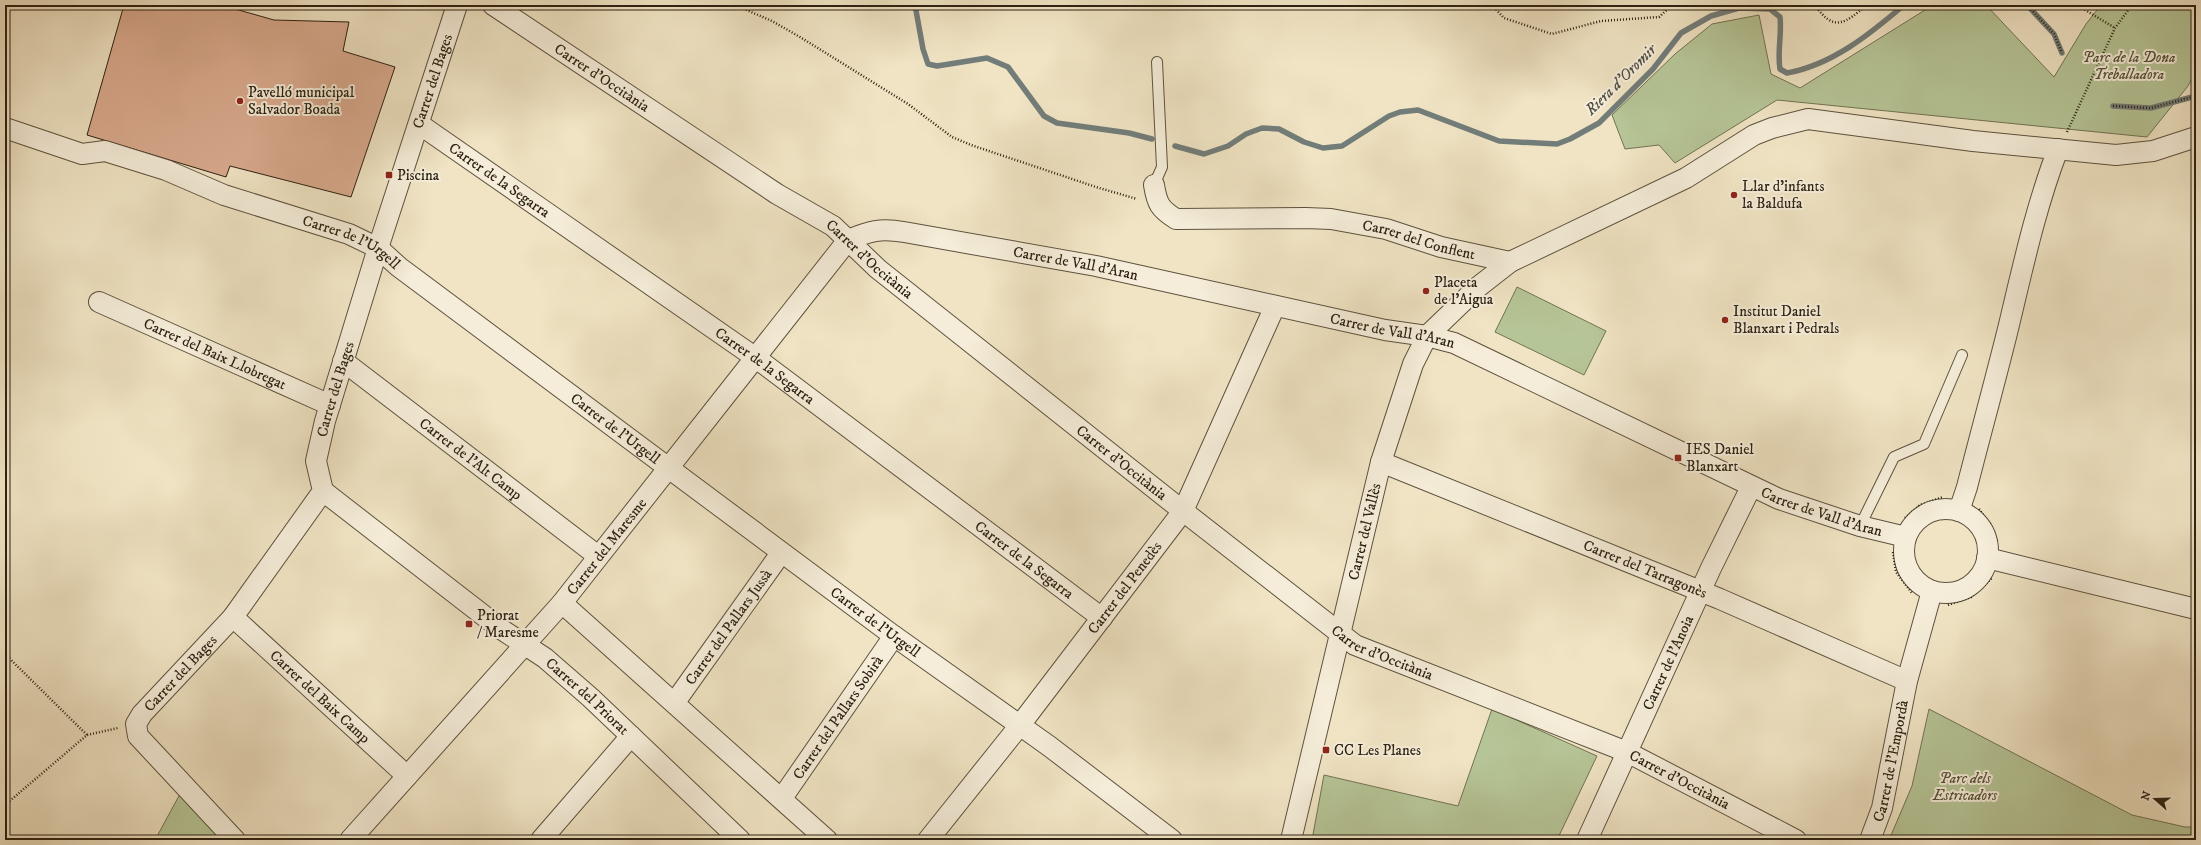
<svg xmlns="http://www.w3.org/2000/svg" width="2201" height="845" viewBox="0 0 2201 845" font-family="'IM FELL DW Pica',serif">
<rect width="100%" height="100%" fill="#f0e4c4"/>
<filter id="stains"><feTurbulence type="fractalNoise" baseFrequency=".005" numOctaves="4"/><feColorMatrix values="0 0 0 0 .2 0 0 0 0 .09 0 0 0 0 .02 0 0 0 .5 -.17"/></filter>
<radialGradient id="worn" r=".72"><stop offset=".6" stop-color="#630" stop-opacity="0"/><stop offset="1" stop-color="#630" stop-opacity=".3"/></radialGradient>
<!-- green -->
<g fill="#b6c597" stroke="#717354">
<polygon points="1933,5 1986,5 2054,77 2086,24 2101,5 2196,5 2196,71 2188,86 2147,137 1777,100 1675,163 1659,145 1625,149 1612,115 1675,54 1712,24 1759,15 1771,74 1800,88"/>
<polygon points="1517,287 1606,331 1584,375 1495,332"/>
<polygon points="1492,709 1597,756 1557,840 1312,840 1324,775 1458,806"/>
<polygon points="1929,709 2132,815 2185,827 2196,827 2196,840 1889,840 1912,786"/>
<polygon points="180,794 222,840 155,840"/>
</g>
<g fill="none" stroke-linecap="round" stroke-linejoin="round">
<!-- stream -->
<g stroke="#727d7a" stroke-width="5.5">
<polyline points="915,5 923,49 928,64 937,66 987,58 1008,67 1044,116 1057,123 1129,133 1152,139"/>
<polyline points="2027,5 2054,34 2062,53"/>
<polyline points="2113,106 2151,108 2196,96"/>
<path d="M1175 146 1204 154 1228 146 1246 134 1262 128 1279 129 1304 142 1323 148 1342 146 1389 116 1400 112 1418 110 1499 141 1557 144 1570 139 1599 123 1653 69 1681 33 1711 16 1739 8 1770 9 1780 17C1782 35 1777 51 1780 69L1787 73C1832 65 1870 34 1904 5"/>
</g>
</g>
<!-- building -->
<polygon fill="#d9aa8e" stroke="#2c2112" points="124,5 221,5 274,20 349,22 343,51 395,67 351,197 230,166 226,177 87,135"/>
<g fill="none" stroke-linecap="round" stroke-linejoin="round">
<!-- lane casing -->
<g stroke="#5d523e" stroke-width="12">
<g id="lane">
<polyline points="1154,185 1162,167 1157,62"/>
<polyline points="1860,526 1894,457 1924,444 1962,355"/>
</g>
</g>
<!-- street casing -->
<g stroke="#5d523e" stroke-width="22">
<g id="street">
<path id="s1" d="M493 5 777 194 833 226 878 269 1183 511 1355 645 1627 752 1796 840"/>
<path id="s2" d="M419 124 756 358 1102 618"/>
<path id="s3" d="M5 128 82 154 105 151 166 170 224 195 349 234 378 248 399 267 894 636 1049 746 1172 840"/>
<path id="s4" d="M1154 185C1157 204 1160 209 1176 219L1306 218 1331 219 1386 229 1441 247 1510 262"/>
<path id="s5" d="M848 240C870 231 880 228 904 232L1096 266 1385 330 1427 336 1454 343 1779 499 1860 526 1906 537"/>
<path id="s6" d="M99 302 330 405"/>
<path id="s7" d="M343 361 598 556"/>
<path id="s8" d="M1381 462 1720 599 1907 681"/>
<path id="s9" d="M323 491 501 629 545 658 591 698 740 840"/>
<circle cx="1946" cy="551" r="42"/>
<path d="M1959 511 1967 487C1980 436 1994 385 2007 333 2022 271 2035 209 2058 149"/>
<polyline points="1987,558 2196,609"/>
<polyline points="562,603 827,840"/>
<path id="s10" d="M233 617 407 776"/>
<path id="s11" d="M675 702 781 553"/>
<path id="s12" d="M782 798 894 636"/>
<path id="s13" d="M235 840 138 736 136 724 142 714 233 617 323 491 316 461 325 421 378 248 457 5"/>
<path id="s14" d="M350 840 562 603 848 240"/>
<polyline points="541,840 631,736"/>
<path id="s15" d="M928 840 1020 725 1183 511 1275 306"/>
<path id="s16" d="M1291 840 1381 462 1413 364 1427 336 1478 287 1510 262 1686 178 1754 135 1772 128 1808 119 1973 141 2116 155 2153 151 2196 137"/>
<path id="s17" d="M1587 840 1711 568 1751 487"/>
<path id="s18" d="M1870 840 1882 808 1907 681 1932 591"/>
</g>
</g>
<!-- path -->
<g stroke="#2c2112" stroke-width="2.5" stroke-dasharray="1 2" stroke-linecap="butt">
<polyline points="735,5 772,21 800,37 908,104 952,137 971,145 1096,187 1137,199"/>
<polyline points="1492,5 1504,18 1552,34 1601,21 1659,17 1672,5"/>
<path d="M1815 5C1834 33 1845 23 1867 5"/>
<polyline points="2027,5 2054,34 2062,53"/>
<polyline points="2077,5 2115,28"/>
<polyline points="2113,106 2151,108 2196,96"/>
<polyline points="2067,132 2115,28 2132,5"/>
<polyline points="1979,509 1991,526 1997,541"/>
<polyline points="1905,518 1920,505 1943,497"/>
<polyline points="1893,552 1896,572 1912,593"/>
<polyline points="1948,605 1971,597 1992,578"/>
<polyline points="5,654 87,735"/>
<polyline points="5,805 87,735 118,728"/>
</g>
<!-- lane -->
<use href="#lane" stroke="#f5edd9" stroke-width="10"/>
<!-- street -->
<use href="#street" stroke="#f5edd9" stroke-width="20"/>
</g>
<!-- markers -->
<g fill="#8f2418" stroke="#f5edd9" stroke-width="1.5">
<circle cx="240" cy="101" r="4"/>
<rect x="385" y="171" width="8" height="8" rx="2"/>
<circle cx="1734" cy="195" r="4"/>
<circle cx="1426" cy="291" r="4"/>
<circle cx="1725" cy="320" r="4"/>
<rect x="1674" y="454" width="8" height="8" rx="2"/>
<rect x="465" y="620" width="8" height="8" rx="2"/>
<rect x="1322" y="746" width="8" height="8" rx="2"/>
</g>
<g text-anchor="middle" stroke-width="4" stroke-linejoin="round" paint-order="stroke">
<!-- park labels -->
<g font-size="15" font-style="italic" fill="#55523a" stroke="#f5edd9">
<text x="2129" y="62">Parc de la Dona<tspan x="2129" dy="17">Treballadora</tspan></text>
<text x="1965" y="783">Parc dels<tspan x="1965" dy="17">Estricadors</tspan></text>
</g>
<!-- street labels -->
<g font-size="15" fill="#2c2112" stroke="#f5edd9">
<text dy="5" stroke="none"><textPath href="#s1" startOffset="131">Carrer d'Occitània</textPath></text>
<text dy="5" stroke="none"><textPath href="#s13" startOffset="882">Carrer del Bages</textPath></text>
<text dy="5" stroke="none"><textPath href="#s2" startOffset="98">Carrer de la Segarra</textPath></text>
<text dy="5" stroke="none"><textPath href="#s4" startOffset="288">Carrer del Conflent</textPath></text>
<text dy="5" stroke="none"><textPath href="#s3" startOffset="368">Carrer de l'Urgell</textPath></text>
<text dy="5" stroke="none"><textPath href="#s1" startOffset="455">Carrer d'Occitània</textPath></text>
<text dy="5" stroke="none"><textPath href="#s5" startOffset="232">Carrer de Vall d'Aran</textPath></text>
<text dy="5" stroke="none"><textPath href="#s5" startOffset="556">Carrer de Vall d'Aran</textPath></text>
<text dy="5" stroke="none"><textPath href="#s6" startOffset="127">Carrer del Baix Llobregat</textPath></text>
<text dy="5" stroke="none"><textPath href="#s2" startOffset="422">Carrer de la Segarra</textPath></text>
<text dy="5" stroke="none"><textPath href="#s13" startOffset="559">Carrer del Bages</textPath></text>
<text dy="5" stroke="none"><textPath href="#s3" startOffset="693">Carrer de l'Urgell</textPath></text>
<text dy="5" stroke="none"><textPath href="#s7" startOffset="161">Carrer de l'Alt Camp</textPath></text>
<text dy="5" stroke="none"><textPath href="#s1" startOffset="779">Carrer d'Occitània</textPath></text>
<text dy="5" stroke="none"><textPath href="#s5" startOffset="1024">Carrer de Vall d'Aran</textPath></text>
<text dy="5" stroke="none"><textPath href="#s16" startOffset="317">Carrer del Vallès</textPath></text>
<text dy="5" stroke="none"><textPath href="#s14" startOffset="390">Carrer del Maresme</textPath></text>
<text dy="5" stroke="none"><textPath href="#s2" startOffset="746">Carrer de la Segarra</textPath></text>
<text dy="5" stroke="none"><textPath href="#s8" startOffset="285">Carrer del Tarragonès</textPath></text>
<text dy="5" stroke="none"><textPath href="#s15" startOffset="320">Carrer del Penedès</textPath></text>
<text dy="5" stroke="none"><textPath href="#s3" startOffset="1017">Carrer de l'Urgell</textPath></text>
<text dy="5" stroke="none"><textPath href="#s11" startOffset="92">Carrer del Pallars Jussà</textPath></text>
<text dy="5" stroke="none"><textPath href="#s1" startOffset="1103">Carrer d'Occitània</textPath></text>
<text dy="5" stroke="none"><textPath href="#s17" startOffset="195">Carrer de l'Anoia</textPath></text>
<text dy="5" stroke="none"><textPath href="#s13" startOffset="222">Carrer del Bages</textPath></text>
<text dy="5" stroke="none"><textPath href="#s10" startOffset="118">Carrer del Baix Camp</textPath></text>
<text dy="5" stroke="none"><textPath href="#s9" startOffset="335">Carrer del Priorat</textPath></text>
<text dy="5" stroke="none"><textPath href="#s12" startOffset="98">Carrer del Pallars Sobirà</textPath></text>
<text dy="5" stroke="none"><textPath href="#s18" startOffset="82">Carrer de l'Empordà</textPath></text>
<text dy="5" stroke="none"><textPath href="#s1" startOffset="1427">Carrer d'Occitània</textPath></text>
</g>
<!-- poi labels -->
<g font-size="15" fill="#2c2112" stroke="#f5edd9" text-anchor="start">
<text x="248" y="97">Pavelló municipal<tspan x="248" dy="17">Salvador Boada</tspan></text>
<text x="397" y="180">Piscina</text>
<text x="1742" y="191">Llar d'infants<tspan x="1742" dy="17">la Baldufa</tspan></text>
<text x="1434" y="287">Placeta<tspan x="1434" dy="17">de l'Aigua</tspan></text>
<text x="1733" y="316">Institut Daniel<tspan x="1733" dy="17">Blanxart i Pedrals</tspan></text>
<text x="1686" y="454">IES Daniel<tspan x="1686" dy="17">Blanxart</tspan></text>
<text x="477" y="620">Priorat<tspan x="477" dy="17">/ Maresme</tspan></text>
<text x="1334" y="755">CC Les Planes</text>
</g>
<!-- water labels -->
<g font-size="16" font-style="italic" fill="#4f4f46" stroke="#f5edd9">
<text transform="translate(1620 79) rotate(-45)" y="6">Riera d'Oromir</text>
</g>
</g>
<!-- margin -->
<rect width="2201" height="845" fill="none" stroke="#f0e4c4" stroke-width="20"/>
<rect x="6" y="6" width="2189" height="833" fill="none" stroke="#2c2112" stroke-width="2"/>
<rect x="10" y="10" width="2181" height="825" fill="none" stroke="#2c2112"/>
<!-- north arrow -->
<g transform="translate(2155 799) rotate(290)" stroke="#f5edd9" stroke-width="3" paint-order="stroke">
<path d="M0-3L7 15L0 10L-7 15Z" fill="#2c2112"/>
<text y="-6" font-size="11" font-weight="bold" text-anchor="middle" fill="#2c2112">N</text>
</g>
<rect width="100%" height="100%" filter="url(#stains)"/>
<rect width="100%" height="100%" fill="url(#worn)"/>
</svg>
